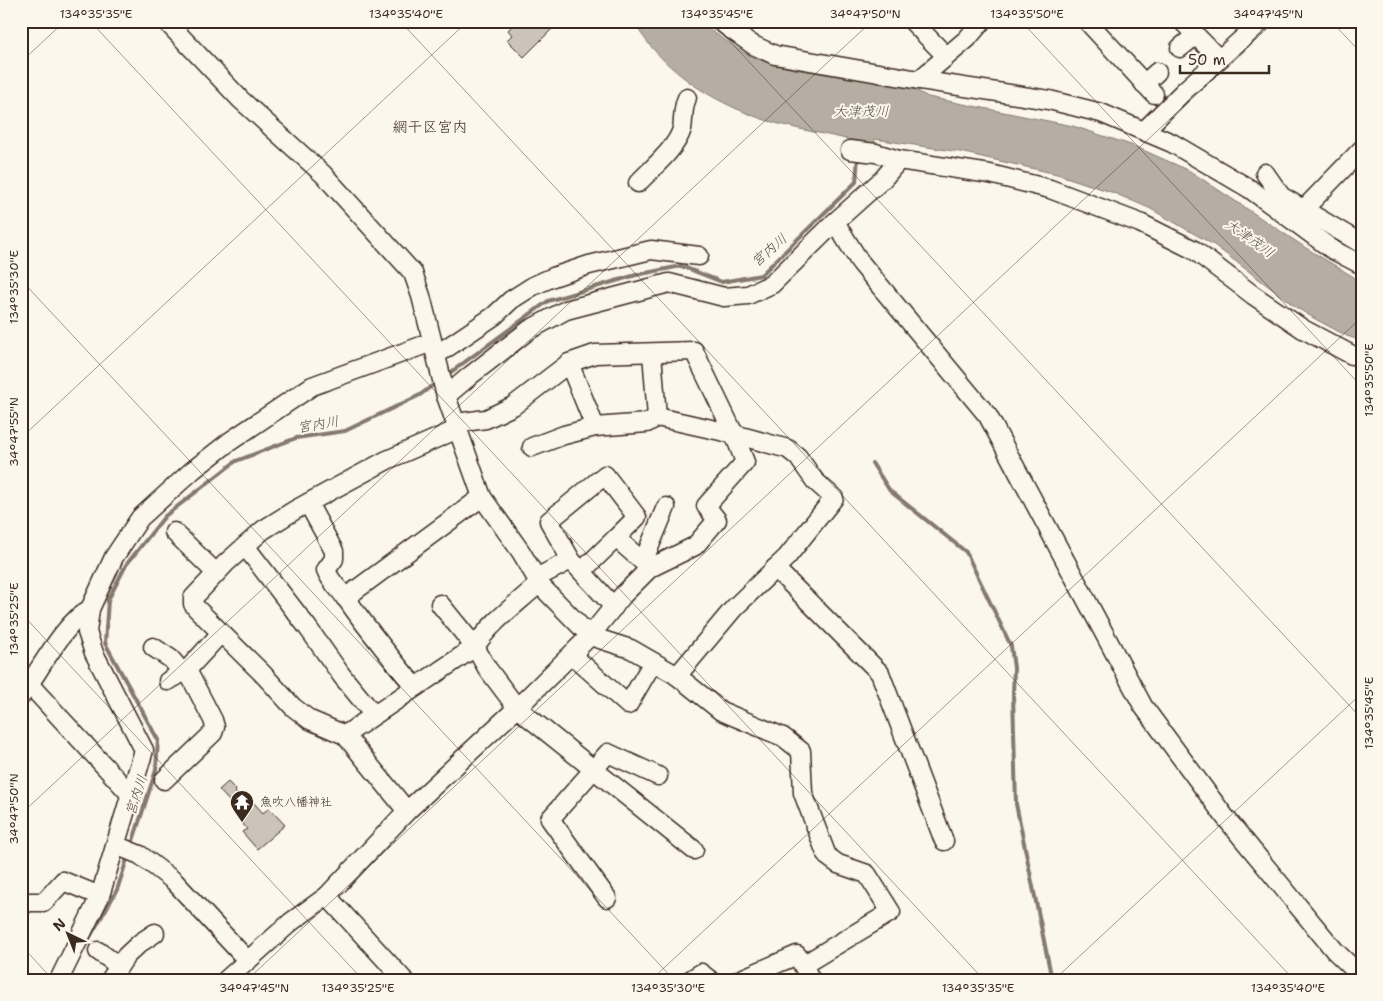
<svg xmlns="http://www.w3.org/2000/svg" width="1383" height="1001" viewBox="0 0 1383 1001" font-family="'Shantell Sans','Klee One',sans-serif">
<rect width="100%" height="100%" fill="#fbf7ec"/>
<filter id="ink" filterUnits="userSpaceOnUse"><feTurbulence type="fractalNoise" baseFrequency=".02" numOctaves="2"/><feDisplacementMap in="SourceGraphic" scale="10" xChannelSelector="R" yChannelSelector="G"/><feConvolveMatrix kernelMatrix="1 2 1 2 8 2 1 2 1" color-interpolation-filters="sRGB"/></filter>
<g filter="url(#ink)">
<!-- water -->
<path fill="#b6aea2" stroke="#85796d" d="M633 21H700L713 32 744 53 769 63 794 69 910 87 928 97 1073 126 1134 146 1190 171 1306 248 1362 282V341L1347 336 1317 320 1297 308 1214 245 1149 208 1114 193 1057 174 960 152 875 139 874 145 859 142C827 134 793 129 762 119 709 100 662 70 633 21Z"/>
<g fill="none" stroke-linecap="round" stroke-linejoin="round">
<!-- stream -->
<g stroke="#85796d" stroke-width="4">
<polyline points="447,375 548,301 636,275 681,266 722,282 761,275 856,182 858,156"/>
<polyline points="872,463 890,491 966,552 1011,646 1014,668 1013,694 1016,804 1052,980"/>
<polyline points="131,847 156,770 158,740 105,643 108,600 126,565 165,516 236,461 296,438 345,431 420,395 437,382"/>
<polyline points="87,942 117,890 128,856"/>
</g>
</g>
<!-- building -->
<g fill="#ccc4b9" stroke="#3b2a1e">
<polygon points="517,21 560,21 524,57 507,40 512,35 508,30"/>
<polygon points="228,782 236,790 235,792 248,806 253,802 263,813 269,808 285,825 257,849 242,832 247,829 237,817 241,814 219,790"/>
</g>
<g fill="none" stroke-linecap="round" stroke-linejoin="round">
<!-- minor casing -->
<g stroke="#3b2a1e" stroke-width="21">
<g id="minor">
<polyline points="166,21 241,100 323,174 413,273 421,296 446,396 482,497 521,552 541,586 590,636 631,649 676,675 721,711 783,737 801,751 803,793 827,856 838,864 867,874 891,912 803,965"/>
<polyline points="719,21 753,45 775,55 919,80 1049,100 1101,113 1172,143 1250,189 1333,250 1362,265"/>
<polyline points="912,21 946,56"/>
<polyline points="1087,21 1154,94"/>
<polyline points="1182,21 1219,59"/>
<polyline points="1180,48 1196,35"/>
<polyline points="919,80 967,39 982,21"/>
<polyline points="1144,84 1157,72"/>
<polyline points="1144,131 1185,90 1262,21"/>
<polyline points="850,150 876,153 899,160 990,174 1050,189 1140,223 1194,250 1253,295 1303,329 1352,355 1362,357"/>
<polyline points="1265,173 1281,196 1362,244"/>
<path d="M638 183C652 168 676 149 682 129 684 118 682 109 687 98"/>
<polyline points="1304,209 1362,149"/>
<polyline points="835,222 860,262 988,416 1143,706 1225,817 1335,951 1362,977"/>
<polyline points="652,353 657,417"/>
<polyline points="436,355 494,316 511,300 533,286 553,277 589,265 651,250 699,256"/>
<polyline points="569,363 595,427"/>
<polyline points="446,396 471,375 529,330 566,310 669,283 724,297 748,295 772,284 835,222 883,179 899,160"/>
<polyline points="532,447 564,435 595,427 647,423 657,417 734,434 788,449 798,457 815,481 834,498 787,557 734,608 677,676"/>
<path d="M308 503 334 551V559L326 570C330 581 339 589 346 598 367 629 391 658 415 687"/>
<polyline points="174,532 216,573"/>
<polyline points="245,546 308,628 342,676 374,715"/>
<polyline points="643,562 666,507"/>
<polyline points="775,568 880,673 944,841"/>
<polyline points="582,571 616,538"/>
<polyline points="536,578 571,560"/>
<polyline points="345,598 482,497"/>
<polyline points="440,604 475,647 487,668 517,708 694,850"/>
<polyline points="614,607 571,560 549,521 605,475 637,517 616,538 650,568"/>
<polyline points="153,647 171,659 182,672"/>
<polyline points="572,655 628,705 653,662"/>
<polyline points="168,681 187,670 221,633"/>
<polyline points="30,685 131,795"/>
<path d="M21 696C39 672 65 621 90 609"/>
<path d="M345 735 475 647C489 624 514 606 534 588L541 586"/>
<polyline points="164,780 213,733 215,727 213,720 187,670"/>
<polyline points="407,811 345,735 310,720 293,707 263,674 196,608 193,604 193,598 226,563 263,530 295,510 387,460 458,429"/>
<polyline points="115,845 140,855 174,881 247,960"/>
<polyline points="327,896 404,980"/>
<polyline points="607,898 550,819 608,753 658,776"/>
<polyline points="21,907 28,902 44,902 63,881 100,896"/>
<polyline points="98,951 119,966"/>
<polyline points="59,980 100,896 144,750 94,653 87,632 90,609 114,557 140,518 193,470 229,442 312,386 432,342"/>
<polyline points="110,980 126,956 140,943 155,933"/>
<polyline points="226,980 291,922 327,896 407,811 517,708 590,636 623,595 650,568 695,546 717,520 706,506 745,462 734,434 694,351 595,354 569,363 513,406 486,419 456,423"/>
<polyline points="690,980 701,973 710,980"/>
<polyline points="739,980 797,955 811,980"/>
</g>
</g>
<!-- minor -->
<use href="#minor" stroke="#fbf7ec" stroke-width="18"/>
</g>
</g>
<!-- ticks -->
<path fill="none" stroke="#3b2a1e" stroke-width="1" stroke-opacity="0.45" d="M90 21 984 980M400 21 1294 980M711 21 1362 719M1021 21 1362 387M1331 21 1362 54M21 62 65 21M21 280 674 980M21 438 468 21M21 613 363 980M21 814 872 21M21 945 53 980M247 980 1275 21M651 980 1362 317M1054 980 1362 693"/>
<!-- icons -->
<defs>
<g id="temple-pin" transform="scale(1.25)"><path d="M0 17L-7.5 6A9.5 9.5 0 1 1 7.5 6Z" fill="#3b2a1e" stroke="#fbf7ec"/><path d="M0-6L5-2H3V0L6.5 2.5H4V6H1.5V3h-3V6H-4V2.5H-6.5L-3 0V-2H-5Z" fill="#fff"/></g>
</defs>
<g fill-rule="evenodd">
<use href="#temple-pin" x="242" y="802"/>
</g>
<g text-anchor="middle" stroke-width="4" stroke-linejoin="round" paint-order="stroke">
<!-- poi labels -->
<g font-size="12" fill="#3b2a1e" stroke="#fbf7ec" text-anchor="start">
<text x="260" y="806">魚吹八幡神社</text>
</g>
<!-- water labels -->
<g font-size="14" font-style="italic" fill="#605246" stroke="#fbf7ec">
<text x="861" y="116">大津茂川</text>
<text transform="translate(1250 238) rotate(35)" y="5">大津茂川</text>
<text transform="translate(769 250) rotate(-41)" y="5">宮内川</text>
<text transform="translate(318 424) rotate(-10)" y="5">宮内川</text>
<text transform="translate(136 795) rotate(-72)" y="5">宮内川</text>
</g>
<!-- quarter labels -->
<g font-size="15" fill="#3b2a1e" stroke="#fbf7ec">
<text x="430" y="132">網干区宮内</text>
</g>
</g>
<!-- margin -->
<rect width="1383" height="1001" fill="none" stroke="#fbf7ec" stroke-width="55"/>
<!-- north arrow -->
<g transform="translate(68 934) rotate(317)" stroke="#fbf7ec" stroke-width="4" paint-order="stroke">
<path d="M0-4L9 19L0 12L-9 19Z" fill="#3b2a1e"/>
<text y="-8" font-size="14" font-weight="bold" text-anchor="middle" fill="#3b2a1e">N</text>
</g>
<!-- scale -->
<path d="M1180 65v8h89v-8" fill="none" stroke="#3b2a1e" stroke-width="2.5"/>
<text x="1188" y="65" font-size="15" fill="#3b2a1e" stroke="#fbf7ec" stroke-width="4" paint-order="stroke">50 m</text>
<rect x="28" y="28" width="1328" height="946" fill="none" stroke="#3b2a1e" stroke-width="2"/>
<g font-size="12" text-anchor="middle" fill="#3b2a1e">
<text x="96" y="18">134°35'35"E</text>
<text x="406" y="18">134°35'40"E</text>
<text x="717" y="18">134°35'45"E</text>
<text x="865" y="18">34°47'50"N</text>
<text x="1027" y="18">134°35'50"E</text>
<text x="1268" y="18">34°47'45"N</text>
<text transform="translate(14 287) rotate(-90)" y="4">134°35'30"E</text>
<text transform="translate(1369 380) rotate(-90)" y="4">134°35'50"E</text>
<text transform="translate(14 432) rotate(-90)" y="4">34°47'55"N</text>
<text transform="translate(14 619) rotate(-90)" y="4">134°35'25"E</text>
<text transform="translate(1369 713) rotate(-90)" y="4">134°35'45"E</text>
<text transform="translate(14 809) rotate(-90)" y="4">34°47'50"N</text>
<text x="254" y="992">34°47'45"N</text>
<text x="358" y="992">134°35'25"E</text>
<text x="668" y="992">134°35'30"E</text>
<text x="978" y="992">134°35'35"E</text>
<text x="1288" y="992">134°35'40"E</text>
</g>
</svg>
